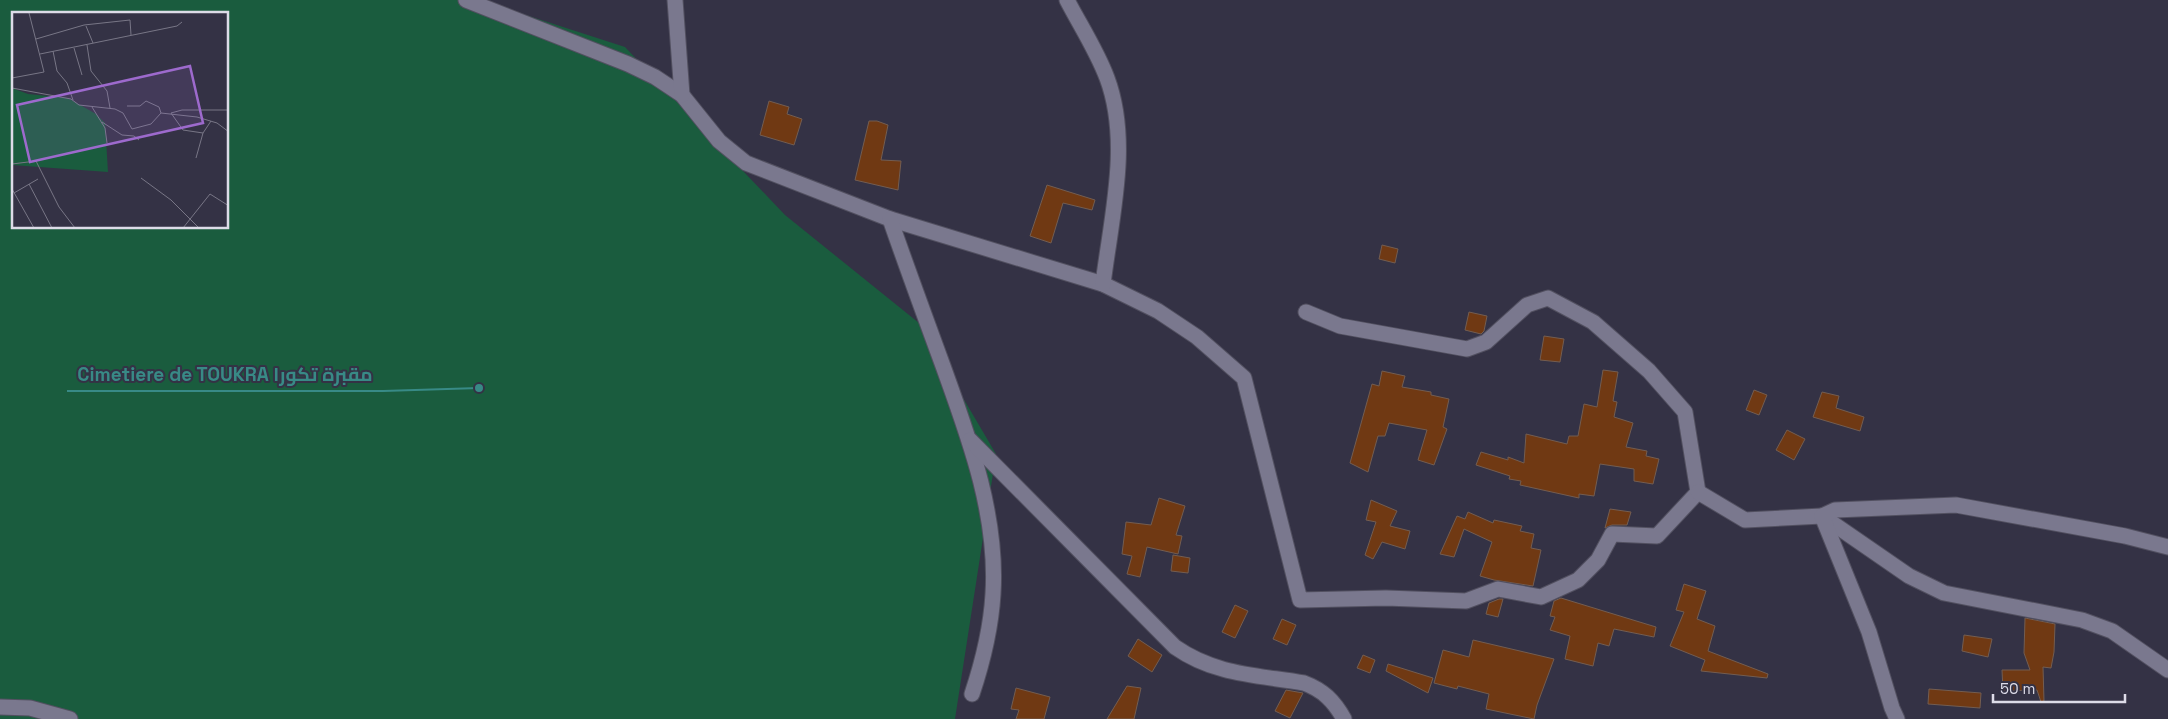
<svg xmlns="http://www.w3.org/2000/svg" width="2168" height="719" viewBox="0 0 2168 719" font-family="'Space Grotesk',Cairo,sans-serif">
<rect width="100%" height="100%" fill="#343245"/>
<!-- green -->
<path fill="#1a5c3e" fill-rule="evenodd" d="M0 0H479L625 47 785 215 919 323 996 454 955 719H0ZM14 14H228V228H14Z"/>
<!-- building -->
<g fill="#703913" stroke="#735d51">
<polygon points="769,101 789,107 787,114 802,119 794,145 760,135"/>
<polygon points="869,121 877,121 888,125 881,160 901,161 898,190 855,180"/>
<polygon points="1047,185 1095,200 1092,210 1063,203 1051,243 1030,236"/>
<polygon points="1382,245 1398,249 1395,263 1379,259"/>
<polygon points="1469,312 1487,316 1484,331 1481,334 1465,330"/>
<polygon points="1544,336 1564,339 1560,362 1540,360"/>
<polygon points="1603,370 1618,372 1613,401 1617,402 1614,417 1633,423 1626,447 1647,451 1646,456 1659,459 1653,484 1634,481 1634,469 1600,464 1594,496 1579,494 1579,498 1520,485 1521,481 1509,479 1510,476 1476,465 1481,452 1508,460 1508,457 1524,463 1526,434 1567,444 1569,436 1578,436 1584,404 1597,407"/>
<polygon points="1382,371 1405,376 1402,387 1431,392 1431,395 1449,399 1443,427 1447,429 1434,465 1418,460 1427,430 1389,423 1385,436 1378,436 1376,443 1368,472 1350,463 1372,384 1379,386"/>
<polygon points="1754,390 1767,395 1759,415 1746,410"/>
<polygon points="1822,392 1839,396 1836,408 1864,417 1860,431 1813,417"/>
<polygon points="1787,430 1805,439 1794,460 1776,450"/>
<polygon points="1159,498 1185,506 1176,535 1182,536 1178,554 1147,547 1140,577 1127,574 1132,556 1122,554 1126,522 1151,525"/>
<polygon points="1371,500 1397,511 1390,526 1410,531 1405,549 1382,542 1373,559 1365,555 1376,522 1366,520"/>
<polygon points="1610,509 1631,512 1627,525 1612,525 1605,528"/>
<polygon points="1468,512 1493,523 1494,520 1522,526 1520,531 1534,534 1531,548 1541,550 1533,586 1494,580 1480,576 1492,542 1464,529 1454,557 1440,554 1457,516 1465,519"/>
<polygon points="1173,555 1190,558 1188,573 1171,571"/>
<polygon points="1684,584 1706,591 1697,619 1715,626 1708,651 1768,674 1767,678 1701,671 1705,660 1670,646 1684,612 1676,610"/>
<polygon points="1561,598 1656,627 1654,637 1614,629 1609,646 1598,643 1593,666 1565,659 1570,636 1550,630 1555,617 1550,616 1554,601"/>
<polygon points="1499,599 1503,599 1498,617 1486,614 1489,603"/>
<polygon points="1235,605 1248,611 1235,638 1222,632"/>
<polygon points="2025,618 2055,624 2054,652 2051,668 2043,667 2044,701 2041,702 2037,690 2003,691 2002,670 2030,670 2024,653"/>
<polygon points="1282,619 1296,625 1287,645 1273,639"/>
<polygon points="1964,635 1992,639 1988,657 1962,651"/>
<polygon points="1138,639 1162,655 1152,672 1128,656"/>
<polygon points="1473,640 1554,659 1537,705 1534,719 1486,709 1489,694 1458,686 1457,689 1434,683 1443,650 1469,657"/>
<polygon points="1363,655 1375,660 1370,673 1357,668"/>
<polygon points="1388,664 1433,678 1428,693 1386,671"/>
<polygon points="1127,686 1141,688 1134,719 1107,719"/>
<polygon points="1016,688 1050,697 1044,719 1016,719 1019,710 1011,709"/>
<polygon points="1929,689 1981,693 1980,708 1928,704"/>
<polygon points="1286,690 1303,693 1290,718 1275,711"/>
</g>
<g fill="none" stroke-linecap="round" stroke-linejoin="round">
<!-- street casing -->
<g stroke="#525060" stroke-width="17">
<g id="street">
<polyline points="466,0 628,64 655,77 682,95 719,141 746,163 890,219 1103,284 1158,311 1197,337 1244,378 1300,600 1386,598 1466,601 1498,589 1541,597 1578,580 1598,560 1612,534 1657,536 1698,492 1685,412 1649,371 1593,322 1548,298 1527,305 1486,342 1467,349 1340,326 1306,312"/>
<polyline points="675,0 682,95"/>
<path d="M1067 0C1080 25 1097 51 1107 78 1131 142 1111 218 1103 284"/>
<path d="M890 219C907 268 925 317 943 366 969 438 998 515 993 594 991 628 983 661 972 694"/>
<path d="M970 440 1175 647C1215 675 1257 675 1304 683 1323 690 1334 701 1344 719"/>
<polyline points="1698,492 1745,520 1822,516 1909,576 1944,593 2082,620 2112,631 2168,670"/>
<polyline points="0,707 30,708 70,719"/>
<polyline points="1897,719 1892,708 1869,632 1822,516 1835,510 1956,505 2125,536 2168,547"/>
</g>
</g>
<!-- street -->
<use href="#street" stroke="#7a788e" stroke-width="15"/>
</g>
<!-- overview -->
<g transform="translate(12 12)">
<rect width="216" height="216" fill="#343245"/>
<path d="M0 76 16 82 56 86 84 102 93 111 96 160 0 153Z" fill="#1a5c3e"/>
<path fill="none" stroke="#787686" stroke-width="1" d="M74 14 81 31M24 27 72 13 118 8 119 23M75 33 79 59 95 79 98 96M62 36 70 63M41 39 45 59 55 71 61 88M28 42 165 14 170 10M0 66 32 60 17 1M0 76 59 87 67 93 103 97 111 101 120 117 139 112 149 101 147 95 134 89 128 94H115M80 95 93 116 95 131M149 101 185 105 205 111 217 120M90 110 110 123 122 124 127 128M191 121 171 118 159 101 170 98H217M184 146 191 121 199 109M0 152 24 149 47 195 63 216M129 166 159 188 187 216M17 172 40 216M0 177 22 216M2 181 26 167M171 216 198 182 217 194"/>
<path fill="#9d6acd" fill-opacity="0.15" stroke="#9d6acd" stroke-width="2.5" d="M178 54 191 111 18 150 5 93Z"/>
<rect width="216" height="216" fill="none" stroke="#dddce8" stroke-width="2.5"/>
</g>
<!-- callouts -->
<path fill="none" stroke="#388a86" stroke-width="2" d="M479 388L383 391H67"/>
<circle fill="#388a86" stroke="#343245" stroke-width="2" cx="479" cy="388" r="5"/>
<g font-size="19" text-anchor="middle" font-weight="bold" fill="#388a86" stroke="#343245" stroke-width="4" stroke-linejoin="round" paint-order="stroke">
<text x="225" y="381">Cimetiere de TOUKRA مقبرة تكورا</text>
</g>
<!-- scale -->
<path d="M1993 694v8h132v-8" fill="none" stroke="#dddce8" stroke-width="2.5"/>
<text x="2000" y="694" font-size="15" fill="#dddce8" stroke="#343245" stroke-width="4" paint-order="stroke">50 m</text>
</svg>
